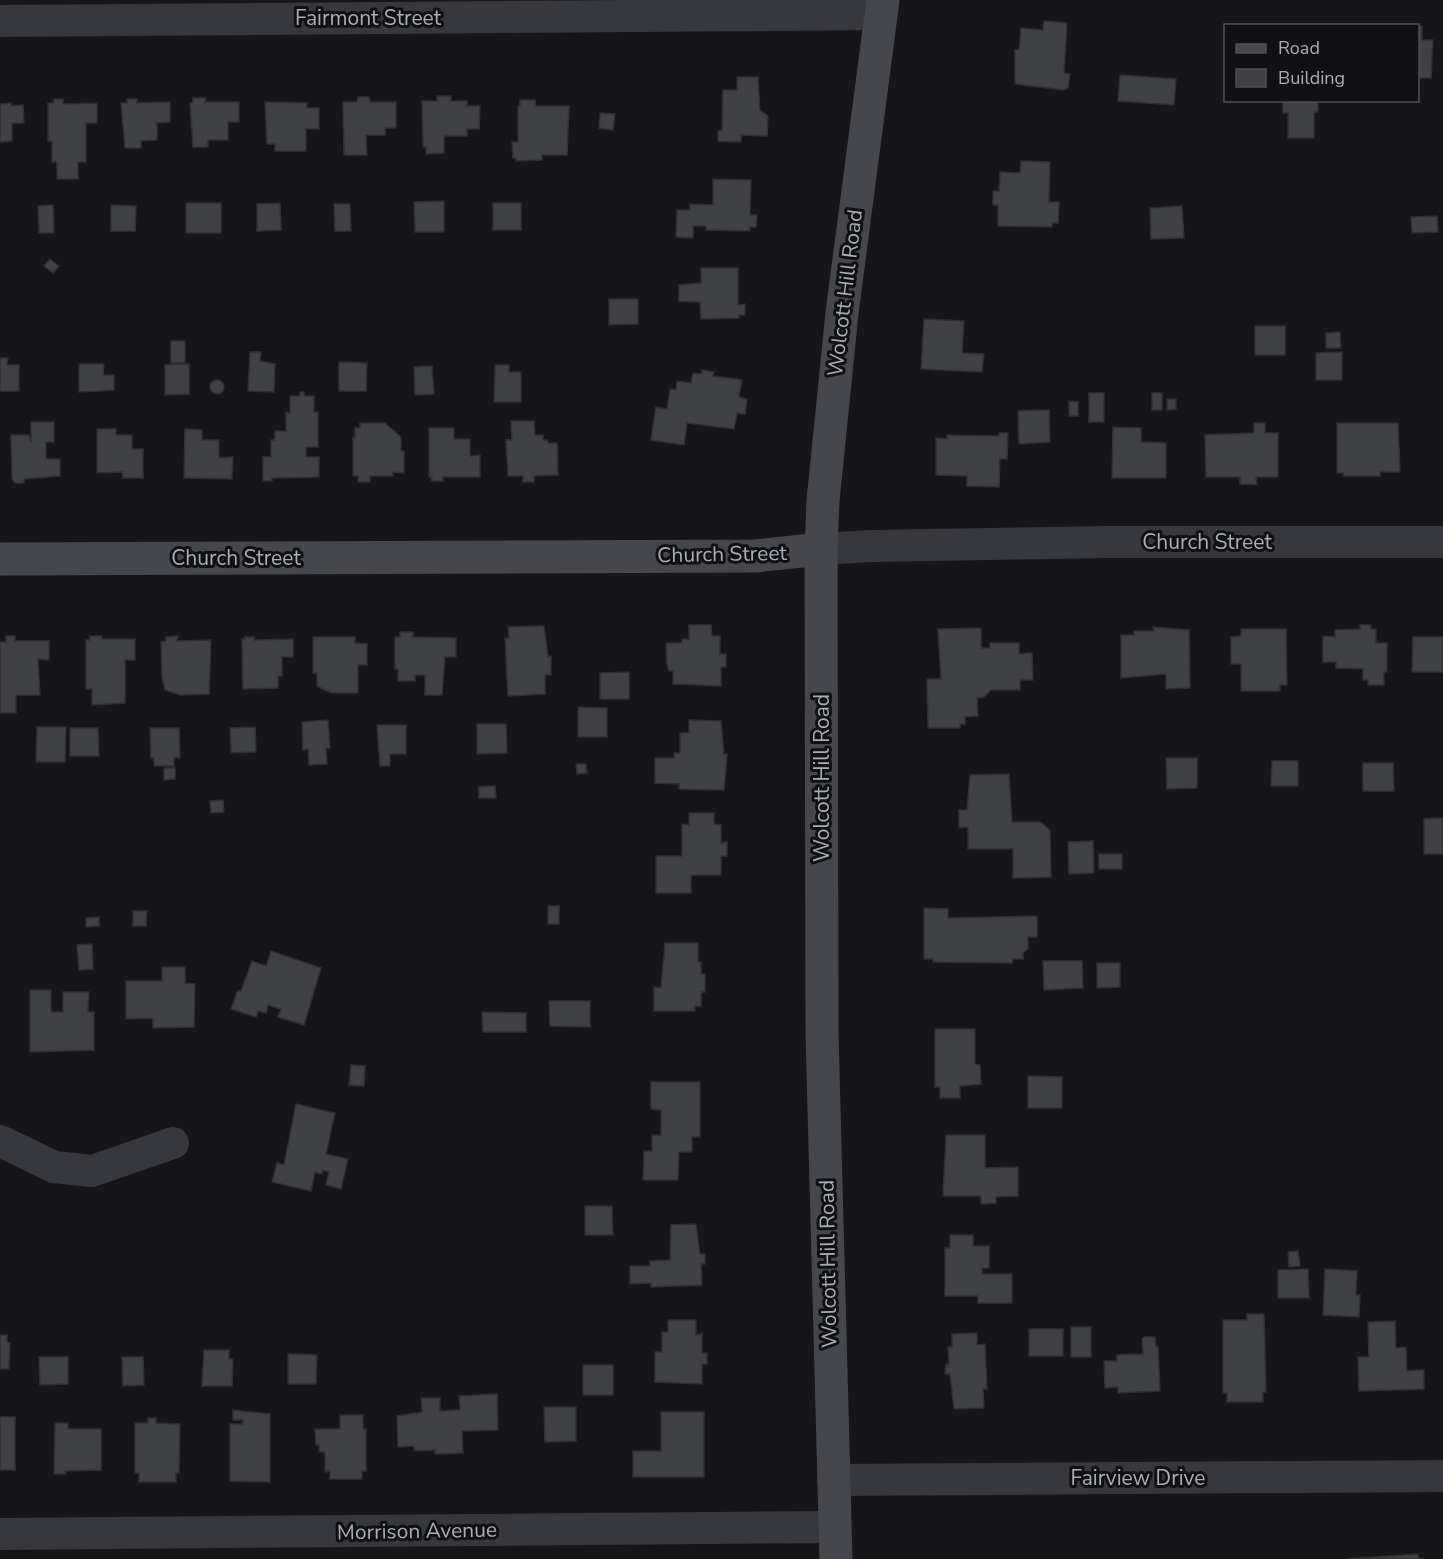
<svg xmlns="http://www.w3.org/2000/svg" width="1443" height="1559" viewBox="0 0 1443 1559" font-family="'Nunito Sans',sans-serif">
<rect width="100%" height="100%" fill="#161618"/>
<!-- building -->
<g fill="#404145" stroke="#303034" stroke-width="1.5">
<polygon points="1044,21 1067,23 1064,73 1070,74 1068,88 1064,90 1015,84 1015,50 1019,50 1021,28 1043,30"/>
<polygon points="1418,26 1422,26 1422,40 1433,40 1431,78 1418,78"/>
<polygon points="1120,75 1176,79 1174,105 1118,101"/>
<polygon points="737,77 758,77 760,110 768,116 767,136 741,135 741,142 718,141 718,131 722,131 723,90 737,90"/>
<polygon points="437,96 451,96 451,101 467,101 467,106 480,106 479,129 467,129 467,136 444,136 444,153 426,154 426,147 423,147 422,101 437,101"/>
<polygon points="358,97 369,97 370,102 396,102 396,128 385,128 385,135 366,135 367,155 344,155 343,102 357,102"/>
<polygon points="193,98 206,98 205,102 239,102 239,122 228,122 228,140 208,140 208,147 193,147 190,103 193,103"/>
<polygon points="54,99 63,99 63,104 97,103 97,123 86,123 86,162 78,162 78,179 57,179 57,162 52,162 52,141 48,141 48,103 54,103"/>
<polygon points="127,99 137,99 137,103 170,102 170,122 157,123 157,140 141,141 141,148 125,148 121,103 127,103"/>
<polygon points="520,100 535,100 536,106 569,106 567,155 542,155 542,160 516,161 516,158 513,158 512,142 518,142 518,106 520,106"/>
<polygon points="1283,100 1318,100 1318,112 1314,112 1314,138 1288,138 1288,113 1283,113"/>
<polygon points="265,102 307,103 306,108 319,108 319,129 306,129 306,151 275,151 275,144 267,144"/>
<polygon points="11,103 11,106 23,105 24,123 12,123 12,141 0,142 0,104"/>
<polygon points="600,113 615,114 613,130 599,128"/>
<polygon points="1021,161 1050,162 1049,202 1059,202 1058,223 1052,223 1052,227 998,226 998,205 993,205 993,191 999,191 1000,172 1020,173"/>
<polygon points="713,179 751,180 750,215 757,215 756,227 750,227 750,231 706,230 706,226 693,226 693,238 676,237 677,210 690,210 690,204 713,205"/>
<polygon points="444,201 444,232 415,232 414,202"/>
<rect x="186" y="203" width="35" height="30"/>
<polygon points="280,203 281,230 257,231 257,204"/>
<rect x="493" y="203" width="28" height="27"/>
<polygon points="334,204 350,204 351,231 335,231"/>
<polygon points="53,205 54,233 39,233 38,206"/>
<polygon points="111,205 136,206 135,231 111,231"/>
<polygon points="1182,206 1184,238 1151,239 1150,208"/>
<polygon points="1437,216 1438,232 1412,233 1411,217"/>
<polygon points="50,259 59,266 53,273 44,266"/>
<polygon points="701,268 738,268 738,305 745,304 745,315 739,315 739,318 701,319 700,302 679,301 679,285 701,283"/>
<polygon points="609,299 638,299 638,324 609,325"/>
<polygon points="924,319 964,321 962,353 984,354 982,372 921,369"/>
<rect x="1255" y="326" width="30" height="29"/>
<polygon points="1340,332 1341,348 1326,348 1326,333"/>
<rect x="171" y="341" width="14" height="22"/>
<polygon points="250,352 261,352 260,361 275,364 274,392 248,391"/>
<polygon points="1342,352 1342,380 1316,380 1316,353"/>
<polygon points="0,358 8,358 7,365 19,365 19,391 0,391"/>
<polygon points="339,362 367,363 366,391 339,391"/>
<polygon points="79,364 104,364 103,375 114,375 114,390 79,392"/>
<polygon points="189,364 189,394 165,395 165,365"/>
<polygon points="495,365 509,365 509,372 521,372 521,402 494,402"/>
<polygon points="432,366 434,394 415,395 414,367"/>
<polygon points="702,370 714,372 713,376 742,380 739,397 747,399 745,414 737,413 734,429 687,423 684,445 651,440 656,407 667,409 670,389 676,390 677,381 691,383 693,373 701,374"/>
<circle cx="217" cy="387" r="7"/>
<polygon points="300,392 304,392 304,396 314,396 314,412 318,412 318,447 306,447 306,457 319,457 319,477 272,478 272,481 263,481 263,457 271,457 271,440 275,440 275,431 286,431 286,412 290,413 290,396 300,396"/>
<rect x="1089" y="393" width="15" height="29"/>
<rect x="1152" y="393" width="10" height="17"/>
<polygon points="1167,399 1176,399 1176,409 1167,410"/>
<polygon points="1069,401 1078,402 1078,416 1069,416"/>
<polygon points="1049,410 1050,442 1019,444 1018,411"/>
<polygon points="511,421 534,421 535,435 543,435 543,440 548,440 548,443 557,443 558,475 534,476 534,482 523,482 523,476 508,476 506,440 512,440"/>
<polygon points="31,422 54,422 54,442 46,442 46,459 60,459 60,476 24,479 24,483 15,483 12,479 11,435 29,435 31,442"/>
<polygon points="360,423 385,423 401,437 401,451 404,451 404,473 393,472 393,476 370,476 370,482 358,482 358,476 353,476 353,437 355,438 355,428 360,428"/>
<polygon points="1254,423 1265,423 1265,433 1278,433 1278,477 1256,477 1257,485 1240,484 1240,477 1206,477 1205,435 1254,433"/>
<polygon points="1337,423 1398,423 1400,472 1380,472 1380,476 1344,476 1343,473 1337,473"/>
<polygon points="1113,427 1141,428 1141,442 1166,443 1166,478 1112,478"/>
<polygon points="429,428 454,428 454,439 470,439 470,456 480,455 480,477 443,477 443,481 431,481 432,477 429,477"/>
<polygon points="97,429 116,429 116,435 132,435 132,449 143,449 143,478 122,478 123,472 97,473"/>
<polygon points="185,429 202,430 202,440 219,440 219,458 233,457 232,479 184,478"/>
<polygon points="999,433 1008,433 1007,459 1000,459 999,487 967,486 967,476 936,475 936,438 947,439 947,435 999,436"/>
<polygon points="689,625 711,625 712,636 720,636 720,654 726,654 726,667 721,667 721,686 673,684 673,671 669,671 667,664 666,643 682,643 682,639 689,639"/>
<polygon points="1360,625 1371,625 1371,629 1376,629 1376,643 1387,643 1387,672 1384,672 1384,685 1368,685 1368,680 1363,680 1363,669 1336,668 1336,662 1323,662 1323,636 1335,637 1335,630 1360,629"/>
<polygon points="544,626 548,657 551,656 551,675 545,675 545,694 508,696 505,638 509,638 508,627"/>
<polygon points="1153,627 1189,630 1190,688 1166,689 1166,674 1121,678 1121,635 1134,635 1134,631 1154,631"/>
<polygon points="981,628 981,648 990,648 990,643 1019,643 1019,654 1032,653 1033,680 1020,680 1020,690 991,690 984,697 977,698 978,716 965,717 965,724 960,724 960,728 928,728 927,679 941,679 938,629"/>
<polygon points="1241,629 1286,629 1287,685 1280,685 1280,691 1241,691 1241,664 1231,664 1231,637 1241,636"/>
<polygon points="400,632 413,632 413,637 456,638 456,657 445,657 442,695 425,695 425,675 415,675 415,681 398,681 398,669 395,669 395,637 400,637"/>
<polygon points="6,636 15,636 15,641 49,641 49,660 38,659 40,695 16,695 16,713 0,713 0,642 6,642"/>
<polygon points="90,636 102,636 102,639 135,639 135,660 125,660 125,703 92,705 92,689 86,689 86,640 90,640"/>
<polygon points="178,636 177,641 211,640 209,694 180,695 165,690 162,678 161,642 166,641 166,637"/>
<polygon points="245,637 254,637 254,640 293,639 293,657 282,657 282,676 278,676 278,688 243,689 242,639 245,639"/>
<polygon points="313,637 355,637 355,643 367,644 367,665 358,665 358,693 331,693 317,686 317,673 313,673"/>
<polygon points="1413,637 1443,637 1443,672 1412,672"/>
<polygon points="629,672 629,699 600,699 600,673"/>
<polygon points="578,707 607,708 607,737 578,737"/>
<polygon points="328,720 330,748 326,748 327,764 309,765 308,749 303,750 302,722"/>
<polygon points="689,720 721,721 724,754 727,754 724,790 679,789 679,784 655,783 655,758 674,758 674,753 680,753 680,733 689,733"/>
<polygon points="477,724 506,724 507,753 477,754"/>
<polygon points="377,725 406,725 406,754 390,754 390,766 380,766"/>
<polygon points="37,727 66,727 65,762 36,762"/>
<polygon points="255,727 256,752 231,753 230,728"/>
<polygon points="70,728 98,728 99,756 70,756"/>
<polygon points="150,728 179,728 180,758 174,757 174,766 154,766 154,757 151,758"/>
<polygon points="1166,758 1197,758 1197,788 1167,789"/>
<polygon points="1272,761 1298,761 1298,786 1271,786"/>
<polygon points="1363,763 1393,763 1394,791 1363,791"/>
<polygon points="576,764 586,764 587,773 577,774"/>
<polygon points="164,768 175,768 175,779 164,780"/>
<polygon points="1009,774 1012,822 1041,822 1050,830 1051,877 1013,878 1013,849 968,849 968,827 959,828 959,810 967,810 970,775"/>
<polygon points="495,786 496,798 479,798 479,787"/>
<polygon points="223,800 224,812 211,813 210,801"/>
<polygon points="689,813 714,813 714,824 721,825 721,843 727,842 727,856 721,856 721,875 691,875 691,893 656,893 656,856 682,856 682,824 689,825"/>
<polygon points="1443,818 1443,854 1424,854 1424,819"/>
<polygon points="1093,841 1094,873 1069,874 1068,842"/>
<rect x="1099" y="854" width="23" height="15"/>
<rect x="548" y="906" width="11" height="18"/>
<polygon points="924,908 948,909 948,918 1037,916 1037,937 1028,937 1028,949 1023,953 1023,959 1013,959 1012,963 933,962 933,959 924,959"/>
<polygon points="133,911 147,911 146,926 133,926"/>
<polygon points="99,917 99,926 86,927 86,918"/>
<polygon points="665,943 698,943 698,962 701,962 701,974 705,974 705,992 701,992 701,1006 695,1006 695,1011 654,1011 654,987 661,988"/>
<polygon points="92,944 93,969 79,970 77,945"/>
<polygon points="271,951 321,968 304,1025 278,1017 281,1009 268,1005 266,1013 258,1011 256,1017 231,1009 238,990 241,991 252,961 266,966"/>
<polygon points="1043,961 1082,961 1083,988 1044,990"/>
<polygon points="1097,963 1120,963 1120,987 1097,988"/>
<polygon points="162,967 185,967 185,983 195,984 194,1027 153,1028 153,1018 126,1019 126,981 162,981"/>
<polygon points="30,990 51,990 51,1012 63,1012 63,992 89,992 88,1012 94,1012 94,1050 30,1052"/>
<polygon points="549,1001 590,1001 590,1027 550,1026"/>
<polygon points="482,1012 526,1013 526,1032 483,1032"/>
<polygon points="935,1029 975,1029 975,1064 980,1065 981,1084 960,1086 960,1098 940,1098 940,1087 935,1087"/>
<polygon points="351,1065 365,1066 364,1086 349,1085"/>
<polygon points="1028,1076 1062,1077 1062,1108 1028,1108"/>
<polygon points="651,1082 700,1082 700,1137 692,1137 692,1152 679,1152 678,1180 643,1180 644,1151 652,1151 652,1135 661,1135 661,1110 651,1109"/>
<polygon points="296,1104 335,1113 326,1154 348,1159 341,1189 326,1185 329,1172 323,1170 322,1174 315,1172 311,1191 272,1182 277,1163 284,1165"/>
<polygon points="946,1135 985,1135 985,1168 1018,1167 1018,1196 996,1197 996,1203 981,1204 981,1196 943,1196"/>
<polygon points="585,1206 612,1206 613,1235 585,1235"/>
<polygon points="696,1224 700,1254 705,1254 705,1264 701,1264 702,1285 651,1287 651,1283 630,1284 630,1266 650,1266 650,1261 670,1260 671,1225"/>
<polygon points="950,1235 973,1235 973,1246 989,1246 989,1268 982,1268 982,1274 1012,1274 1012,1303 978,1303 978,1296 945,1296 945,1248 950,1248"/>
<polygon points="1298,1251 1300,1266 1289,1267 1288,1252"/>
<polygon points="1308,1269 1309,1298 1278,1298 1278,1270"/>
<polygon points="1325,1269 1357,1271 1356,1295 1360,1295 1359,1317 1323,1315"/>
<polygon points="1247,1314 1264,1314 1266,1392 1263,1392 1263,1402 1227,1402 1227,1393 1223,1393 1223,1320 1247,1320"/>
<polygon points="668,1320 696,1320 696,1335 702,1334 702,1353 707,1353 707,1364 702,1364 702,1384 655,1382 655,1352 662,1352 662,1332 668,1332"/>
<polygon points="1395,1321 1396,1348 1406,1347 1407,1371 1424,1370 1424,1389 1359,1391 1358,1357 1369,1357 1368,1322"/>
<rect x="1071" y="1327" width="20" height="30"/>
<rect x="1029" y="1329" width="34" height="27"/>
<polygon points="977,1333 977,1345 985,1344 987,1389 983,1389 984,1408 954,1409 950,1374 945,1374 946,1364 949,1364 948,1347 952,1347 952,1334"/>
<polygon points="0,1335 7,1335 7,1342 10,1343 9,1369 0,1369"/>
<polygon points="1144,1337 1155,1337 1156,1347 1158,1347 1160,1391 1118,1393 1118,1387 1105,1388 1104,1361 1117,1361 1117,1355 1143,1354 1142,1339"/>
<polygon points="204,1350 229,1350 229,1359 233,1359 232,1386 202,1386"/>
<polygon points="288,1354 317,1355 316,1384 288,1384"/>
<polygon points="39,1357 68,1357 68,1384 40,1385"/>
<polygon points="122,1357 143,1357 144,1385 123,1386"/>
<rect x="583" y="1365" width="30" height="30"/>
<polygon points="497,1394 498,1430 462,1431 463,1453 435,1454 435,1450 414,1451 414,1446 398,1447 397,1416 422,1412 421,1398 440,1398 440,1411 460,1410 459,1396"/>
<polygon points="544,1407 576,1407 576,1441 545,1442"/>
<polygon points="233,1410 270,1414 270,1482 230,1481 230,1424 243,1424 243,1420 233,1420"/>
<polygon points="661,1412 704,1412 704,1477 633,1477 633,1451 661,1451"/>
<polygon points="340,1415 363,1415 363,1429 366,1429 366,1471 362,1471 362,1479 330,1479 330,1471 325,1472 325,1452 319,1452 319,1445 316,1445 315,1429 340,1429"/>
<rect x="0" y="1417" width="15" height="53"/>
<polygon points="148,1418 156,1418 156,1423 180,1424 179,1473 176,1473 176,1482 139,1482 139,1473 135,1473 135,1423 148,1423"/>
<polygon points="55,1423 68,1423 68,1429 101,1429 101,1470 65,1471 66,1474 54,1474"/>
<polygon points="1418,1554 1418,1558 1424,1559 1348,1559"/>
</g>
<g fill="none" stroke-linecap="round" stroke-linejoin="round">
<!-- street -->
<g stroke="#37383d" stroke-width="32">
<polyline points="0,21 881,14"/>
<polyline points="821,549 871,546 1109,542 1443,542"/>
<polyline points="0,1141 54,1167 92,1171 173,1143"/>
<polyline points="833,1480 1443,1476"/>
<polyline points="0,1534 834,1527"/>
</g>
<!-- secondary -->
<g stroke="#45474d" stroke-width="33">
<polyline points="0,559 755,556 821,549"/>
<polyline points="836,1559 822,1033 821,549 823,501 842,313 883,0"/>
</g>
</g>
<g text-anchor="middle" stroke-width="6" stroke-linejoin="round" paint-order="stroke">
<!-- street labels -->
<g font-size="21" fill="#a8adb8" stroke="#111113">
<text x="368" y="25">Fairmont Street</text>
<text transform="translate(845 293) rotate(-83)" y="7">Wolcott Hill Road</text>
<text x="1207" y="549">Church Street</text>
<text transform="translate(722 554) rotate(-1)" y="7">Church Street</text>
<text x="236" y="565">Church Street</text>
<text transform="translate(822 778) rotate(-90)" y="7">Wolcott Hill Road</text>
<text transform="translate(828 1264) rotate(-91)" y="7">Wolcott Hill Road</text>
<text x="1138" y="1485">Fairview Drive</text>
<text transform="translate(417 1531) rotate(-1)" y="7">Morrison Avenue</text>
</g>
</g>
<!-- legend -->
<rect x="1224" y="24" width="195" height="78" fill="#111113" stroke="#4d4f55" stroke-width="1.5"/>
<rect x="1236" y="44" width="30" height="9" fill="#45474d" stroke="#4d4f55" stroke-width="1.5"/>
<text x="1278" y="54" font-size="18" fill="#a8adb8">Road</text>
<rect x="1236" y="69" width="30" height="18" fill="#404145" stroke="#4d4f55" stroke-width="1.5"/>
<text x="1278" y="84" font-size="18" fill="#a8adb8">Building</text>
</svg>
